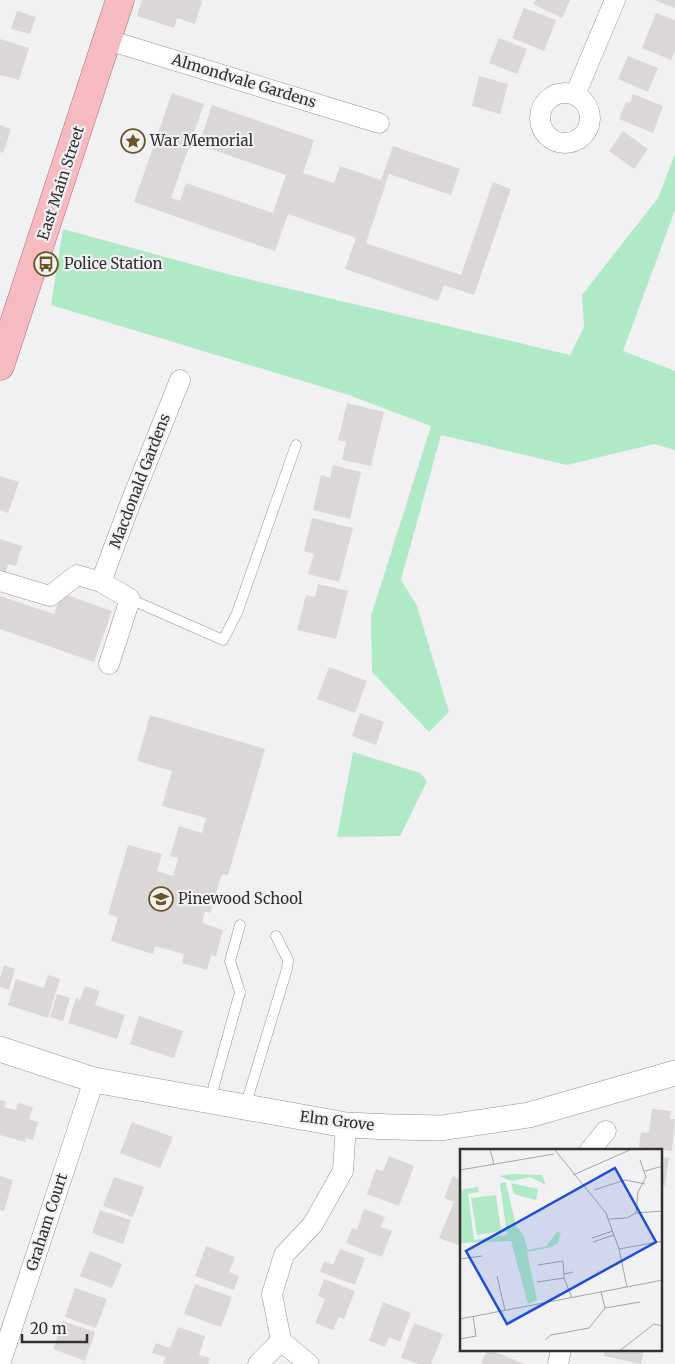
<svg xmlns="http://www.w3.org/2000/svg" width="675" height="1364" viewBox="0 0 675 1364" font-family="Merriweather,serif">
<rect width="100%" height="100%" fill="#f1f0f3"/>
<!-- green -->
<g fill="#b0e9c5">
<polygon points="675,154 675,210 623,351 675,371 675,450 654,444 567,465 441,435 401,580 417,606 449,712 429,732 372,672 371,616 431,426 349,395 51,305 63,229 231,275 570,355 584,327 582,295 658,198"/>
<polygon points="353,752 420,773 427,781 400,836 337,837"/>
</g>
<!-- building -->
<g fill="#dad7d6">
<polygon points="142,0 198,0 202,1 195,24 177,18 174,28 137,16"/>
<polygon points="536,0 570,0 562,18 533,4"/>
<polygon points="654,0 675,0 675,8"/>
<polygon points="524,8 556,20 544,51 512,38"/>
<polygon points="17,11 36,17 30,34 11,29"/>
<polygon points="656,13 675,20 675,51 671,60 642,48"/>
<polygon points="499,38 527,49 517,74 489,63"/>
<polygon points="0,39 29,48 19,80 0,75"/>
<polygon points="628,56 658,68 648,92 618,79"/>
<polygon points="479,76 508,84 500,114 472,106"/>
<polygon points="172,93 204,104 171,198 180,201 186,183 273,213 286,175 199,145 212,105 314,140 303,173 334,183 340,166 381,180 393,146 460,169 451,195 389,174 366,243 461,275 493,182 511,189 474,295 444,285 438,301 345,269 356,238 288,214 275,251 134,202"/>
<polygon points="633,94 663,106 653,133 619,119 626,102 630,103"/>
<polygon points="0,125 11,129 3,153 0,152"/>
<polygon points="623,131 648,149 634,169 609,151"/>
<polygon points="347,403 384,412 371,466 342,460 346,442 338,440"/>
<polygon points="333,465 361,472 350,519 313,510 321,475 330,478"/>
<polygon points="0,476 19,482 8,513 0,510"/>
<polygon points="312,518 353,528 339,582 308,574 314,554 304,551"/>
<polygon points="0,539 22,546 16,566 8,564 6,572 0,570"/>
<polygon points="318,584 348,591 336,639 297,630 306,595 315,597"/>
<polygon points="61,593 112,611 94,662 0,629 0,596 54,614"/>
<polygon points="329,667 367,681 355,713 317,699"/>
<polygon points="360,713 384,722 376,745 352,736"/>
<polygon points="150,715 265,749 228,875 222,874 210,913 205,911 202,923 223,930 216,956 211,955 207,970 182,963 184,954 155,946 153,954 111,941 118,917 108,914 128,845 162,854 157,871 173,876 178,858 170,856 179,826 202,833 206,818 162,806 172,771 137,761"/>
<polygon points="4,965 15,969 9,990 0,987 0,978"/>
<polygon points="48,975 60,979 48,1018 8,1005 16,979 44,988"/>
<polygon points="85,986 100,991 95,1005 125,1015 117,1039 68,1023 76,998 80,1000"/>
<polygon points="57,994 70,998 63,1021 50,1017"/>
<polygon points="139,1016 183,1031 174,1058 130,1044"/>
<polygon points="0,1100 6,1101 4,1107 16,1110 18,1103 33,1107 29,1119 38,1122 33,1140 26,1138 25,1142 0,1135"/>
<polygon points="652,1109 671,1111 670,1119 675,1119 672,1151 639,1147 641,1132 649,1133"/>
<polygon points="132,1122 173,1137 160,1168 120,1153"/>
<polygon points="389,1156 414,1166 399,1206 367,1194 376,1169 383,1171"/>
<polygon points="661,1157 669,1158 665,1186 661,1185"/>
<polygon points="0,1176 13,1180 4,1211 0,1210"/>
<polygon points="453,1176 461,1180 461,1246 439,1238 454,1202 444,1198"/>
<polygon points="114,1177 144,1187 133,1217 103,1206"/>
<polygon points="364,1209 385,1217 381,1227 392,1231 382,1257 346,1243 352,1228 357,1230"/>
<polygon points="100,1210 131,1220 123,1244 92,1233"/>
<polygon points="206,1246 235,1257 229,1272 239,1276 234,1290 195,1276"/>
<polygon points="340,1249 365,1258 355,1285 320,1272 324,1261 333,1265"/>
<polygon points="90,1251 122,1264 112,1288 80,1276"/>
<polygon points="324,1279 355,1291 344,1319 339,1317 333,1330 315,1323 325,1299 318,1296"/>
<polygon points="195,1284 232,1297 221,1327 184,1314"/>
<polygon points="75,1288 107,1299 96,1328 65,1317"/>
<polygon points="383,1302 411,1313 400,1342 389,1337 385,1347 369,1341"/>
<polygon points="63,1321 95,1332 85,1361 53,1349"/>
<polygon points="414,1323 443,1334 431,1364 419,1364 401,1358"/>
<polygon points="178,1327 205,1336 199,1355 210,1358 208,1364 163,1364 166,1357 152,1353 156,1343 170,1348"/>
<polygon points="487,1350 491,1350 524,1364 481,1364"/>
<polygon points="605,1350 644,1350 641,1364 604,1356"/>
</g>
<g fill="none" stroke-linecap="round" stroke-linejoin="round">
<!-- service casing -->
<g stroke="#949396" stroke-width="11">
<g id="service">
<polyline points="130,599 223,640 237,613 296,445"/>
<polyline points="210,1100 240,992 230,961 240,925"/>
<polyline points="245,1107 287,969 288,960 276,936"/>
</g>
</g>
<!-- minor casing -->
<g stroke="#949396" stroke-width="21">
<g id="minor">
<polyline points="108,40 379,123"/>
<circle cx="565" cy="118" r="25"/>
<polyline points="575,95 615,0"/>
<polyline points="0,581 50,596 77,575 101,582 130,599 109,664"/>
<polyline points="101,582 132,499 180,380"/>
<polyline points="590,1150 606,1131"/>
<polyline points="0,1364 94,1080"/>
<polyline points="258,1364 281,1341"/>
<polyline points="309,1364 281,1341 272,1294 284,1255 313,1224 343,1171 346,1125"/>
<polyline points="558,1364 561,1350"/>
</g>
</g>
<!-- tertiary casing -->
<g stroke="#949396" stroke-width="26">
<polyline id="tertiary" points="0,1049 94,1080 346,1125 392,1127 441,1128 529,1115 675,1073"/>
</g>
<!-- primary casing -->
<g stroke="#ad6d74" stroke-width="29">
<polyline id="primary" points="0,366 120,0"/>
</g>
<!-- service -->
<use href="#service" stroke="#fff" stroke-width="10"/>
<!-- minor -->
<use href="#minor" stroke="#fff" stroke-width="20"/>
<!-- tertiary -->
<use href="#tertiary" stroke="#fff" stroke-width="25"/>
<!-- primary -->
<use href="#primary" stroke="#f6bbc1" stroke-width="28"/>
</g>
<!-- icons -->
<defs>
<g id="sight-ring" transform="scale(1.25)"><circle r="9.5" fill="#f1f0f3" stroke="#6b5525" stroke-width="1.5"/><path d="M0-6L1.8-2.2L6-1.7L2.9 1.2L3.7 5.4L0 3.3L-3.7 5.4L-2.9 1.2L-6-1.7L-1.8-2.2Z" fill="#6b5525"/></g>
<g id="bus-ring" transform="scale(1.25)"><circle r="9.5" fill="#f1f0f3" stroke="#6b5525" stroke-width="1.5"/><path d="M-5-6H5V4H4V6H2V4H-2V6H-4V4H-5ZM-3.5-4V0h7V-4ZM-3.5 1.2v1.5H-2V1.2ZM2 1.2v1.5H3.5V1.2Z" fill="#6b5525"/></g>
<g id="school-ring" transform="scale(1.25)"><circle r="9.5" fill="#f1f0f3" stroke="#6b5525" stroke-width="1.5"/><path d="M0-5L7-2L0 1L-7-2ZM-4 1L0 2.5L4 1V4Q0 6-4 4Z" fill="#6b5525"/></g>
</defs>
<g fill-rule="evenodd">
<use href="#sight-ring" x="133" y="141"/>
<use href="#bus-ring" x="46" y="264"/>
<use href="#school-ring" x="161" y="899"/>
</g>
<g text-anchor="middle" stroke-width="4.5" stroke-linejoin="round" paint-order="stroke">
<!-- street labels -->
<g font-size="15" fill="#313132" stroke="#f1f0f3">
<text transform="translate(244 81) rotate(17)" y="5">Almondvale Gardens</text>
<text transform="translate(61 183) rotate(-72)" y="5">East Main Street</text>
<text transform="translate(140 481) rotate(-69)" y="5">Macdonald Gardens</text>
<text transform="translate(337 1121) rotate(7)" y="5">Elm Grove</text>
<text transform="translate(47 1222) rotate(-72)" y="5">Graham Court</text>
</g>
<!-- poi labels -->
<g font-size="15" fill="#313132" stroke="#f1f0f3" text-anchor="start">
<text x="150" y="146">War Memorial</text>
<text x="64" y="269">Police Station</text>
<text x="178" y="904">Pinewood School</text>
</g>
</g>
<!-- overview -->
<g transform="translate(460 1149)">
<rect width="202" height="202" fill="#f1f0f3"/>
<path d="M54 25 82 26 86 36 70 28 52 32 39 27ZM43 33 46 34 56 77 63 85 68 101 86 97 97 83 101 84 98 94 92 98 67 103 77 151 68 155 51 92 0 94V41L18 38 19 43 8 45 14 91 47 86 40 35ZM51 34 78 40 76 51 54 45ZM36 46 41 82 17 86 11 49Z" fill="#b0e9c5"/>
<path fill="none" stroke="#a4a4a6" stroke-width="1" d="M30 0 34 16M94 0 146 64 159 100 167 138M0 21 94 5M185 22 203 17M113 26 172 0M134 41 165 31 185 35M176 64 203 62M149 70 167 69 176 64 178 43 186 28 180 11M132 89 153 82M133 93 154 86M159 100 203 92M0 110 22 107M78 116 103 112 104 125M37 127 45 161M77 133 104 129M141 143 145 159M112 149 104 129V125L113 123M0 170 203 131M0 190 16 187 13 167M85 191 91 186 129 179 145 159 180 153M158 203 194 175 203 177"/>
<path fill="#1d4ed8" fill-opacity="0.15" stroke="#1d4ed8" stroke-width="2.5" d="M155 19 196 93 47 175 6 102Z"/>
<rect width="202" height="202" fill="none" stroke="#313132" stroke-width="2.5"/>
</g>
<!-- scale -->
<path d="M22 1334v8h65v-8" fill="none" stroke="#313132" stroke-width="2.5"/>
<text x="30" y="1334" font-size="15" fill="#313132" stroke="#f1f0f3" stroke-width="4" paint-order="stroke">20 m</text>
</svg>
